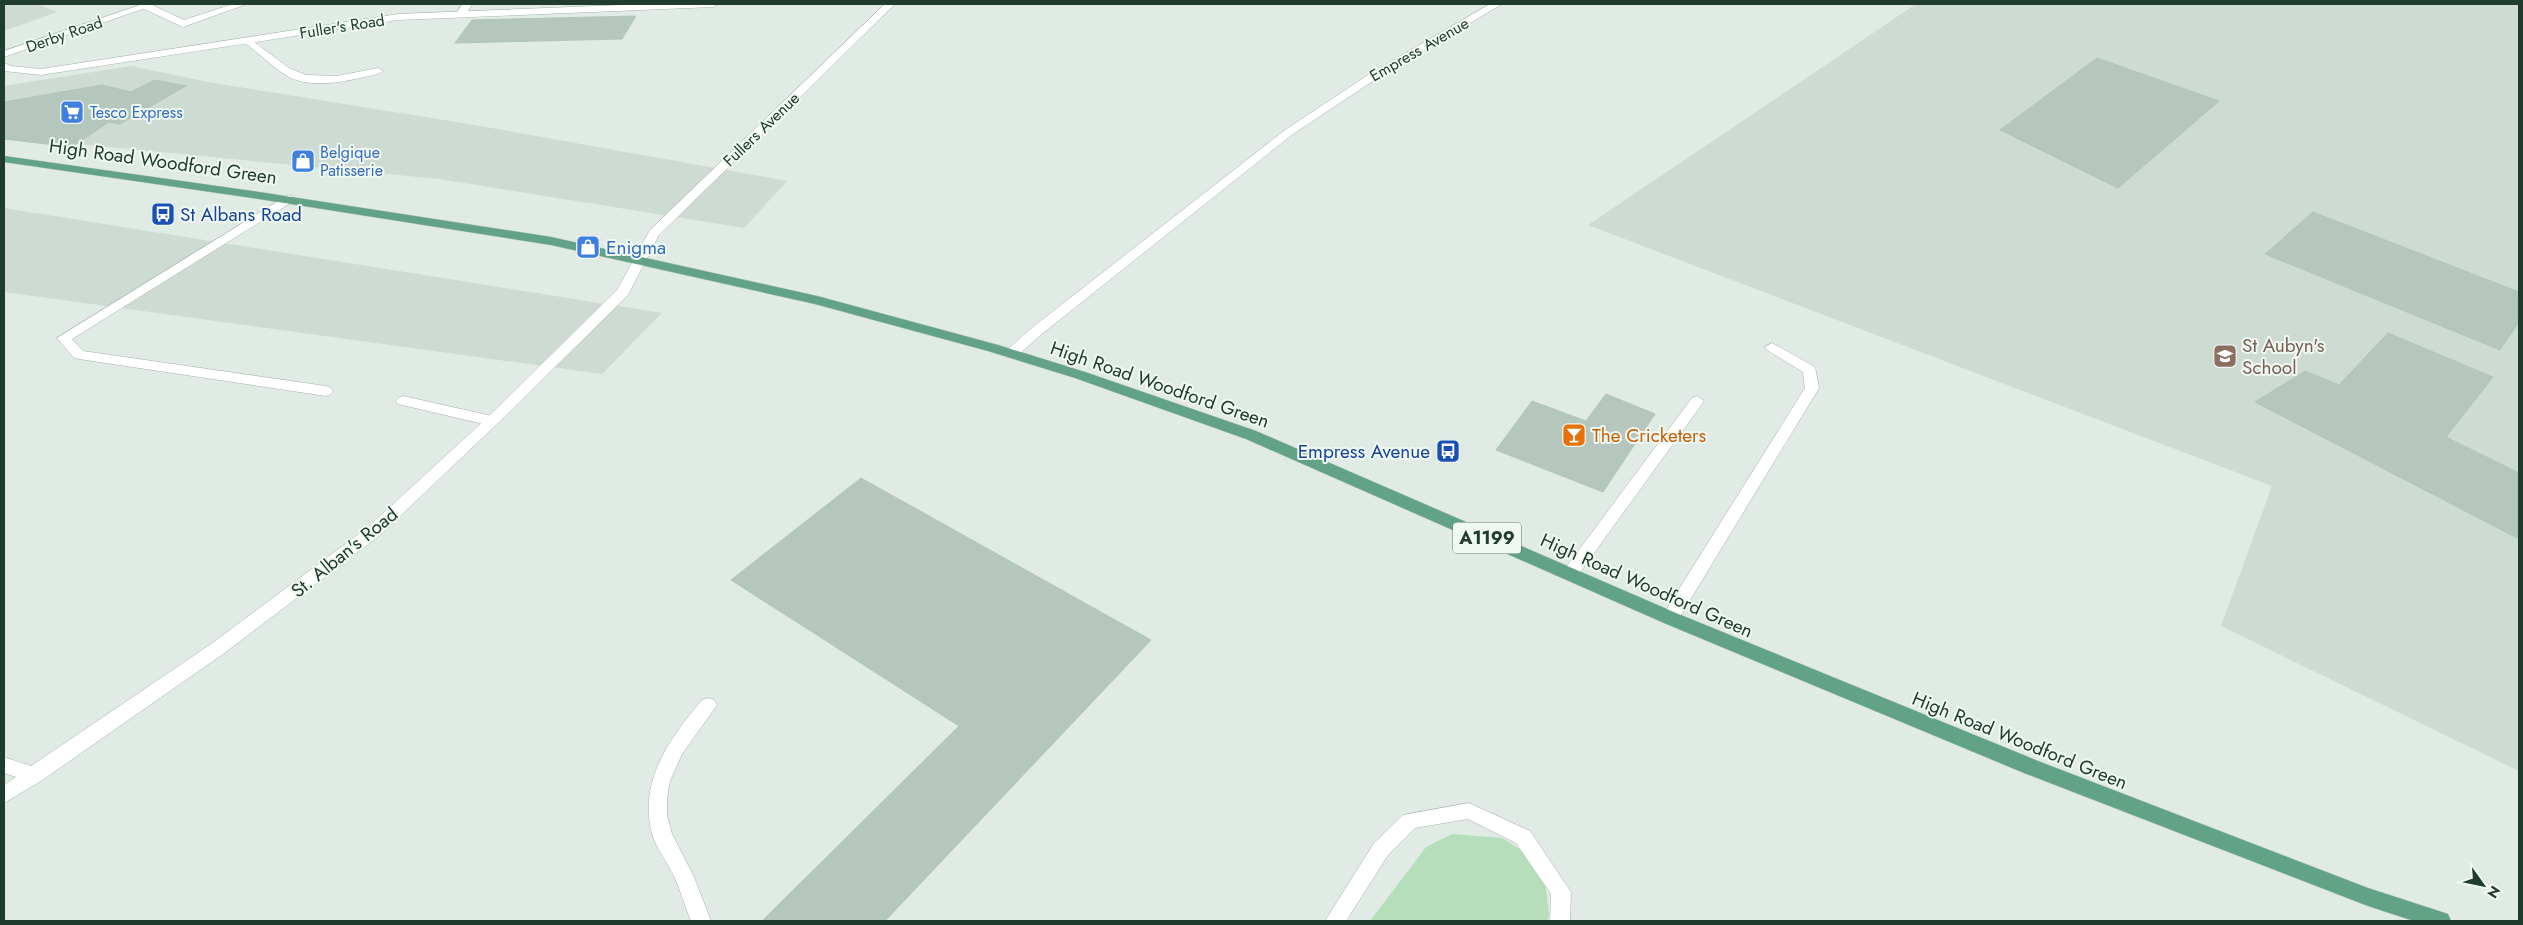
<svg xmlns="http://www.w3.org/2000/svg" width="2523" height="925" viewBox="0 0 2523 925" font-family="Jost,sans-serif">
<rect width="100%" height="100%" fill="#dfebe4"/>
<!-- built -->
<g fill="#cddbd2">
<polygon points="4,4 38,4 57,12 4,31"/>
<polygon points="1916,4 2519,4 2519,771 2221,626 2272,486 1588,225"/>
<polygon points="131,66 208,82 475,125 787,181 744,228 439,179 4,137 4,86"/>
<polygon points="4,208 662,313 602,374 4,292"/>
</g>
<!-- green -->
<polygon fill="#b7debb" points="1452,834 1502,838 1543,864 1549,915 1547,921 1370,921 1426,847"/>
<!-- building -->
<g fill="#b5c6bc" stroke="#b2c5ba">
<polygon points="636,16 622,39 455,43 472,20"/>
<polygon points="2097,58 2219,101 2118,188 2000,130"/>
<polygon points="155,80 186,86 120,124 109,122 72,147 4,139 4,102 102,85 131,92"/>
<polygon points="2313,212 2519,292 2519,322 2500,350 2265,254"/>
<polygon points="2388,333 2493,377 2446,437 2519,473 2519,539 2255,402 2305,371 2339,385"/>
<polygon points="1606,394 1655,414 1603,492 1496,450 1532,401 1586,421"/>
<polygon points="861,478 1151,640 885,921 762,921 959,726 731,580"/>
</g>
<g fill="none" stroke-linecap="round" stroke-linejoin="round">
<!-- lane casing -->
<g stroke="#a2b3aa" stroke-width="1">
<g id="lane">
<polygon points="142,4 150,4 184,20 233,4 247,4 183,27 142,8"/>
<polygon points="462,4 472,4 465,16 461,17 456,14"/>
<path d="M249 38 289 68 306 75 337 76 378 68 383 71 378 74C351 80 315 90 289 77 273 68 260 54 245 43V39Z"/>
<polygon points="1772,343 1815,367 1819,388 1676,623 1670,624 1664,623 1662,618 1664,613 1805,388 1803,372 1767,350 1765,347"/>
<polygon points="403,396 492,416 499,421 492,426 398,404 396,401 398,398"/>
<polygon points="1697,396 1704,401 1702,404 1576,578 1570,580 1564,578 1562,574 1564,570 1692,398"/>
</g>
</g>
<!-- street casing -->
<g stroke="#a2b3aa" stroke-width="1">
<g id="street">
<polygon points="143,4 157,4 4,57 4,51"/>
<polygon points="647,4 718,4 713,7 398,20 41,75 4,71 4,63 11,66 41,69 398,14"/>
<polygon points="885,4 895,4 659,235 628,295 497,424 379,536 223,654 41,781 4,803 4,785 16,777 4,773 4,757 31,766 211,644 367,528 487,418 617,290 650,230"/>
<polygon points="1490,4 1502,4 1376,79 1293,134 1043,333 1016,357 1006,357 1004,354 1006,351 1033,327 1285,130 1368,75"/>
<polygon points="288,195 292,196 292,202 72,339 83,351 326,386 331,388 333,391 331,394 326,396 79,359 74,358 57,338"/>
<path d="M708 698 714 700 717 705 682 754 670 781 667 798V815L672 834 694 877 711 921H691C685 907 681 892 675 878 668 863 657 850 652 834 638 781 670 738 702 700Z"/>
<polygon points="1469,803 1530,831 1571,892 1570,921 1550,921 1551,894 1516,843 1468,819 1415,828 1388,855 1346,921 1325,921 1374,843 1403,815"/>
</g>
</g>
<!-- primary casing -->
<g stroke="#c1c8c5" stroke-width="1">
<polygon id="primary" points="4,156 259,192 551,237 817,296 998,345 1085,372 1256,431 1676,613 2038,761 2368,888 2448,914 2451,921 2414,921 2368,906 2024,773 1664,623 1246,439 1075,378 988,351 815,304 551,245 259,199 4,162"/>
</g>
<!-- lane -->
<use href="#lane" fill="#fff" fill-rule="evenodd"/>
<!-- street -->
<use href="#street" fill="#fff" fill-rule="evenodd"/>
<!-- primary -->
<use href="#primary" fill="#62a387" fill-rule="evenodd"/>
</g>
<!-- icons -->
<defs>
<g id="supermarket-square" transform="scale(1.25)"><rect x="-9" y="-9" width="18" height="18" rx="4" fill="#3f7fe0" stroke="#f0f8f2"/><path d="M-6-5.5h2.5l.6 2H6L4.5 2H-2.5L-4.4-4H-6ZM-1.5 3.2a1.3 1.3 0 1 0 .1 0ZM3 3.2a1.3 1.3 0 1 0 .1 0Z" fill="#fff"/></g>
<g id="shop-square" transform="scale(1.25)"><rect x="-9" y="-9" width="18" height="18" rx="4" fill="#3f7fe0" stroke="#f0f8f2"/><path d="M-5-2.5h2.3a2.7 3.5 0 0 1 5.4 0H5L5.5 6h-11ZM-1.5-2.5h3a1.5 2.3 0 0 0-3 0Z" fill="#fff"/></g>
<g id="bus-square" transform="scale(1.25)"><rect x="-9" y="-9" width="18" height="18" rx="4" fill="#1a4fb4" stroke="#f0f8f2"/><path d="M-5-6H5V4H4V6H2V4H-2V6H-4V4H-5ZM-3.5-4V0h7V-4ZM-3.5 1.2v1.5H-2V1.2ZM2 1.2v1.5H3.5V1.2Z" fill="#fff"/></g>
<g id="school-square" transform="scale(1.25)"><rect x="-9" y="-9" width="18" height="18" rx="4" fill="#8d6e63" stroke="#f0f8f2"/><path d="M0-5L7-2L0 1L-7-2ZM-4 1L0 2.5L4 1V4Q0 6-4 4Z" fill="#fff"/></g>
<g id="bar-square" transform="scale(1.25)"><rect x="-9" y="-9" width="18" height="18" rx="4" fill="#e8710a" stroke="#f0f8f2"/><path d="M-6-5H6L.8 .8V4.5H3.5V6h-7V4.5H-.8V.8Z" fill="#fff"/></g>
</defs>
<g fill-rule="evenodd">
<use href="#supermarket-square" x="72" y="112"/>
<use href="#shop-square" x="303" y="161"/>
<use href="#bus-square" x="163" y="214"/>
<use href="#shop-square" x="588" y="247"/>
<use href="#school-square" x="2225" y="356"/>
<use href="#bar-square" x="1574" y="435"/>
<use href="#bus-square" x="1448" y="451"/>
</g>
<g text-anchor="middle" stroke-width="4" stroke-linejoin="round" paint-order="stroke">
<!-- far-street labels -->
<g font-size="16" fill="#203c2f" stroke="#f0f8f2">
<text transform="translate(342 26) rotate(-9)" y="6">Fuller's Road</text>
<text transform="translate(64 34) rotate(-19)" y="6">Derby Road</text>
<text transform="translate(1419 49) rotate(-30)" y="6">Empress Avenue</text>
<text transform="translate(761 129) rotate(-44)" y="6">Fullers Avenue</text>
</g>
<!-- far-shop labels -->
<g font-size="16" fill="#366cbe" stroke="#f0f8f2" text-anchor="start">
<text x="90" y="118">Tesco Express</text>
<text x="320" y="158">Belgique<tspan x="320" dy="18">Patisserie</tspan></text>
</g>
<!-- shield labels -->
<rect fill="#f0f8f2" stroke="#5e746a" stroke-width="1" x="1453" y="522.5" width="68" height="31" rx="4"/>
<g font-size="18" font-weight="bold" fill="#203c2f">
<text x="1487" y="544">A1199</text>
</g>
<!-- street labels -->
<g font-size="19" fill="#203c2f" stroke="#f0f8f2">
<text transform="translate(163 161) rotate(8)" y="7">High Road Woodford Green</text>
<text transform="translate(1160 384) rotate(19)" y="7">High Road Woodford Green</text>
<text transform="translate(344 552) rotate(-39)" y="7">St. Alban's Road</text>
<text transform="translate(1647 585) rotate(24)" y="7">High Road Woodford Green</text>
<text transform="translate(2020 740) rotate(22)" y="7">High Road Woodford Green</text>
</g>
<!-- transit labels -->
<g font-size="19" fill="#164399" stroke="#f0f8f2" text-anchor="start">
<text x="180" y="221">St Albans Road</text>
<text x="1430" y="458" text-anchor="end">Empress Avenue</text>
</g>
<!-- shop labels -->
<g font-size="19" fill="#366cbe" stroke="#f0f8f2" text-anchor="start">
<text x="606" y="254">Enigma</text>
</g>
<!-- education labels -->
<g font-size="19" fill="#785e54" stroke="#f0f8f2" text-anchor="start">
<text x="2242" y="352">St Aubyn's<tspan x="2242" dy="22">School</tspan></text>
</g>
<!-- food labels -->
<g font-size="19" fill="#c56008" stroke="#f0f8f2" text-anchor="start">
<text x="1592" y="442">The Cricketers</text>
</g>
</g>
<!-- border -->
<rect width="2523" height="925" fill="none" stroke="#203c2f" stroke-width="10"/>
<!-- north arrow -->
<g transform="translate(2483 885) rotate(123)" stroke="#f0f8f2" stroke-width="4" paint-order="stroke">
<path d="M0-4L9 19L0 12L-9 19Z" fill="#203c2f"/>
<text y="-8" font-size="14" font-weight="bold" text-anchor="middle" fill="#203c2f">N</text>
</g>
</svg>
